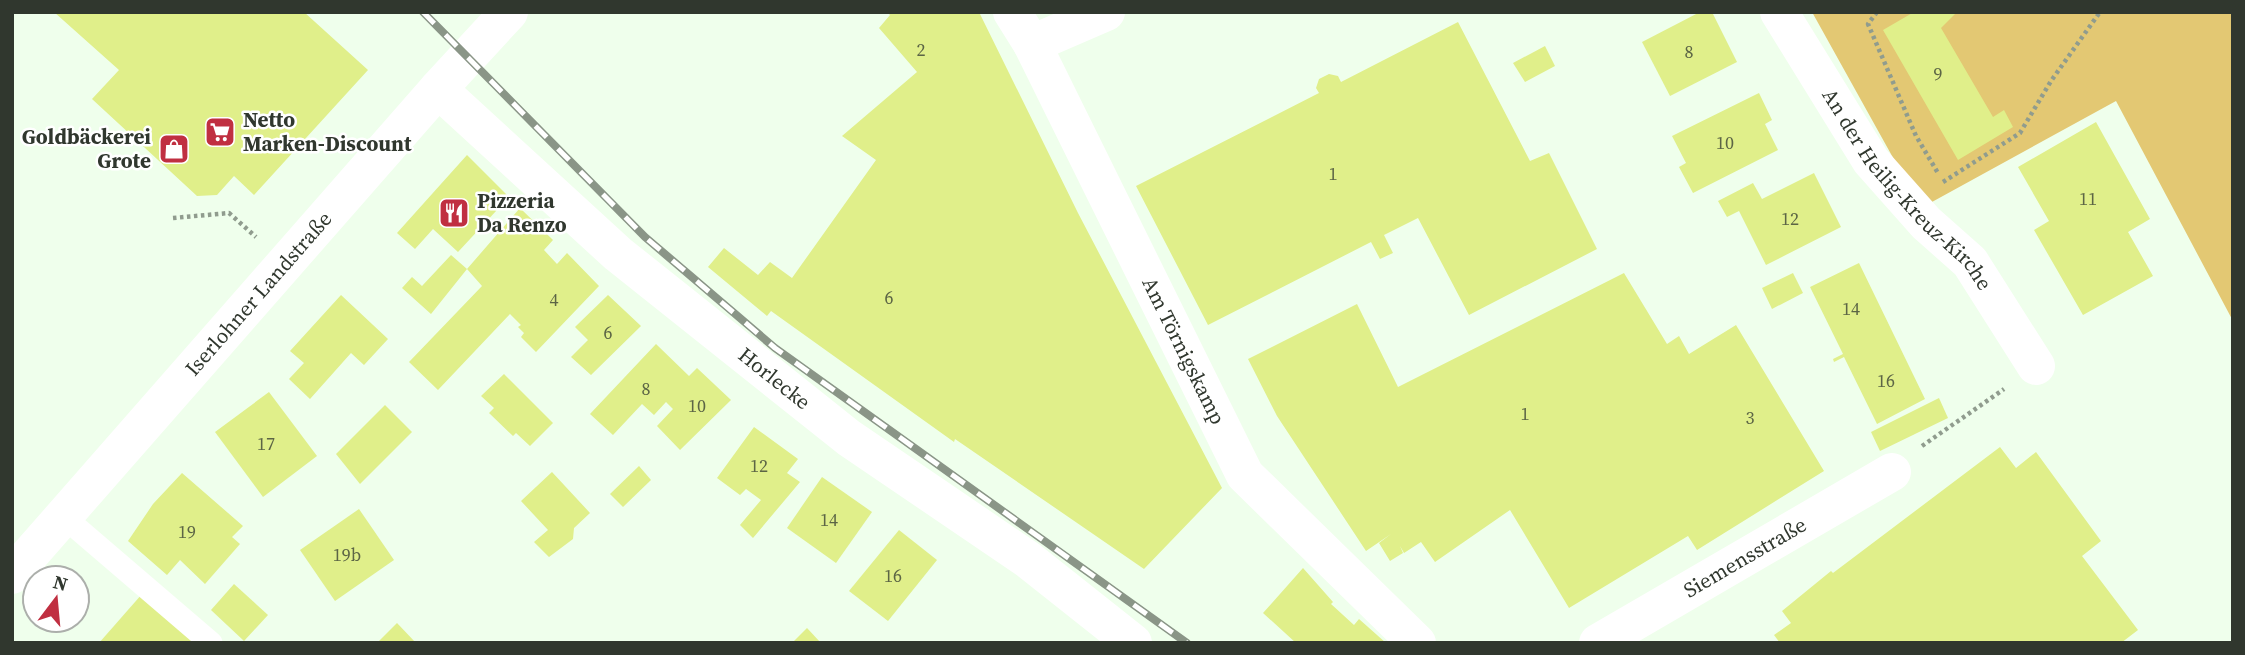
<svg xmlns="http://www.w3.org/2000/svg" width="2245" height="655" viewBox="0 0 2245 655" font-family="'Source Serif 4',serif">
<rect width="100%" height="100%" fill="#efffec"/>
<!-- green -->
<polygon fill="#e3c873" points="1812,12 2233,12 2233,321 2116,101 1921,208"/>
<!-- building -->
<g fill="#e0ef8a">
<polygon points="54,12 304,12 368,70 254,195 234,176 217,195 197,196 92,99 119,70"/>
<polygon points="887,12 979,12 1078,213 1222,488 1144,569 955,439 954,442 771,311 767,316 708,267 724,248 758,275 770,262 792,278 876,160 842,136 917,72 879,28 890,15"/>
<polygon points="1700,12 1712,12 1737,62 1670,96 1642,42"/>
<polygon points="1914,12 1957,12 1941,28 1993,117 2004,110 2013,127 1958,160 1883,30"/>
<polygon points="1458,22 1530,161 1549,153 1597,249 1469,315 1418,218 1384,235 1393,253 1380,259 1371,242 1208,325 1136,186 1319,93 1316,88 1319,79 1329,74 1338,76 1341,82"/>
<polygon points="1545,46 1555,66 1525,82 1513,63"/>
<polygon points="1759,93 1772,120 1765,124 1778,150 1693,193 1679,167 1686,163 1672,136"/>
<polygon points="2096,122 2150,219 2128,232 2153,276 2083,315 2034,230 2049,221 2018,167"/>
<polygon points="467,155 509,197 458,252 433,229 415,249 397,233"/>
<polygon points="1814,173 1841,227 1766,265 1739,211 1727,217 1718,201 1753,183 1762,199"/>
<polygon points="520,208 553,240 544,250 557,264 567,253 599,286 536,352 521,337 524,333 518,327 521,325 510,314 438,390 409,362 482,286 467,269"/>
<polygon points="451,255 467,269 431,314 402,288 412,277 422,286"/>
<polygon points="1859,263 1925,399 1877,424 1844,357 1834,362 1833,359 1843,354 1810,287"/>
<polygon points="1624,273 1667,344 1679,336 1689,354 1736,325 1824,471 1697,550 1688,536 1569,608 1510,510 1435,562 1421,542 1404,553 1400,546 1403,553 1390,561 1379,543 1391,534 1366,551 1277,416 1248,359 1357,304 1398,387"/>
<polygon points="1793,273 1803,293 1772,309 1762,288"/>
<polygon points="341,295 388,339 364,365 351,353 310,399 289,379 304,363 290,351"/>
<polygon points="608,295 641,326 591,375 571,357 588,340 575,327"/>
<polygon points="656,344 689,376 697,368 731,400 680,450 657,426 673,409 666,402 654,415 642,404 613,435 590,414"/>
<polygon points="504,374 553,423 530,446 516,433 513,436 489,413 494,408 481,396"/>
<polygon points="269,392 317,456 263,497 215,432"/>
<polygon points="1939,398 1948,418 1880,451 1871,432"/>
<polygon points="385,405 412,432 360,484 336,454"/>
<polygon points="754,427 798,459 787,473 800,482 753,538 740,525 761,500 746,489 740,495 717,478"/>
<polygon points="2000,447 2016,468 2036,452 2101,541 2082,556 2138,630 2121,643 1780,643 1774,635 1791,623 1782,611 1831,571 1833,573"/>
<polygon points="639,466 651,480 623,507 610,494"/>
<polygon points="552,472 590,513 574,528 573,539 549,557 534,542 548,530 521,501"/>
<polygon points="182,473 243,526 232,537 240,544 205,584 180,560 167,575 128,541 153,504"/>
<polygon points="822,477 872,512 836,563 787,528"/>
<polygon points="359,509 394,560 335,601 300,550"/>
<polygon points="899,530 937,560 888,621 849,591"/>
<polygon points="1303,568 1333,602 1331,604 1354,625 1359,619 1386,643 1296,643 1263,613"/>
<polygon points="234,584 268,615 244,641 211,610"/>
<polygon points="142,594 197,643 99,643"/>
<polygon points="397,623 416,643 377,643"/>
<polygon points="807,628 821,643 792,643"/>
</g>
<g fill="none" stroke-linecap="round" stroke-linejoin="round">
<!-- path -->
<g stroke="#909c8e" stroke-width="4.5" stroke-dasharray="3.5 3.5" stroke-linecap="butt">
<polyline points="1877,12 1868,24 1916,136 1938,173"/>
<polyline points="1943,182 2020,133 2051,81 2100,12"/>
<polyline points="173,218 229,213 256,237"/>
<polyline points="1922,446 2004,389"/>
</g>
<!-- service -->
<polyline stroke="#fff" stroke-width="23" points="64,517 211,643"/>
<!-- minor -->
<g stroke="#fff" stroke-width="38">
<path id="s1" d="M1012 12 1032 44 1245 475 1417 643"/>
<path id="s2" d="M1779 12 1871 161 1926 223 1970 262 2036 366"/>
<polyline points="1032,44 1106,12"/>
<path id="s3" d="M438 89 618 254 849 438 1027 559 1133 643"/>
<path id="s4" d="M1598 643 1892 472"/>
</g>
<!-- tertiary -->
<path stroke="#fff" stroke-width="38" id="s5" d="M12 575 438 89 509 12"/>
<!-- rail casing -->
<g stroke="#8a9587" stroke-width="8">
<polyline id="rail" points="423,12 645,237 775,348 1187,643"/>
</g>
<!-- rail -->
<use href="#rail" stroke="#fff" stroke-width="5" stroke-dasharray="16" stroke-linecap="butt"/>
</g>
<!-- icons -->
<defs>
<g id="supermarket-square" transform="scale(1.575)"><rect x="-9" y="-9" width="18" height="18" rx="4" fill="#c02f41" stroke="#fff"/><path d="M-6-5.5h2.5l.6 2H6L4.5 2H-2.5L-4.4-4H-6ZM-1.5 3.2a1.3 1.3 0 1 0 .1 0ZM3 3.2a1.3 1.3 0 1 0 .1 0Z" fill="#fff"/></g>
<g id="shop-square" transform="scale(1.575)"><rect x="-9" y="-9" width="18" height="18" rx="4" fill="#c02f41" stroke="#fff"/><path d="M-5-2.5h2.3a2.7 3.5 0 0 1 5.4 0H5L5.5 6h-11ZM-1.5-2.5h3a1.5 2.3 0 0 0-3 0Z" fill="#fff"/></g>
<g id="restaurant-square" transform="scale(1.575)"><rect x="-9" y="-9" width="18" height="18" rx="4" fill="#c02f41" stroke="#fff"/><path d="M-5-6h1v4h1v-4h1v4h1v-4h1v5L-1.5 .5V6h-2V.5L-5-1ZM5-6V6H3V1.5H1.5Q1.5-4 5-6Z" fill="#fff"/></g>
</defs>
<g fill-rule="evenodd">
<use href="#supermarket-square" x="220" y="132"/>
<use href="#shop-square" x="174" y="149"/>
<use href="#restaurant-square" x="454" y="213"/>
</g>
<g text-anchor="middle" stroke-width="5" stroke-linejoin="round" paint-order="stroke">
<!-- number labels -->
<g font-size="18" fill="#5c6545">
<text x="921" y="56">2</text>
<text x="1689" y="58">8</text>
<text x="1938" y="80">9</text>
<text x="1725" y="149">10</text>
<text x="1333" y="180">1</text>
<text x="2088" y="205">11</text>
<text x="1790" y="225">12</text>
<text x="889" y="304">6</text>
<text x="554" y="306">4</text>
<text x="1851" y="315">14</text>
<text x="608" y="339">6</text>
<text x="1886" y="387">16</text>
<text x="646" y="395">8</text>
<text x="697" y="412">10</text>
<text x="1525" y="420">1</text>
<text x="1750" y="424">3</text>
<text x="266" y="450">17</text>
<text x="759" y="472">12</text>
<text x="829" y="526">14</text>
<text x="187" y="538">19</text>
<text x="347" y="561">19b</text>
<text x="893" y="582">16</text>
</g>
<!-- poi labels -->
<g font-size="21" font-weight="bold" fill="#30372e" stroke="#fff" text-anchor="start">
<text x="243" y="127">Netto<tspan x="243" dy="24">Marken-Discount</tspan></text>
<text x="151" y="144" text-anchor="end">Goldbäckerei<tspan x="151" dy="24">Grote</tspan></text>
<text x="477" y="208">Pizzeria<tspan x="477" dy="24">Da Renzo</tspan></text>
</g>
<!-- street labels -->
<g font-size="21" fill="#30372e" stroke="#fff">
<text dy="7" stroke="none"><textPath href="#s2" startOffset="220">An der Heilig-Kreuz-Kirche</textPath></text>
<text dy="7" stroke="none"><textPath href="#s5" startOffset="374">Iserlohner Landstraße</textPath></text>
<text dy="7" stroke="none"><textPath href="#s1" startOffset="380">Am Törnigskamp</textPath></text>
<text dy="7" stroke="none"><textPath href="#s3" startOffset="444">Horlecke</textPath></text>
<text dy="7" stroke="none"><textPath href="#s4" startOffset="170">Siemensstraße</textPath></text>
</g>
</g>
<!-- border -->
<rect width="2245" height="655" fill="none" stroke="#30372e" stroke-width="28"/>
<!-- north arrow -->
<g transform="translate(56 599) rotate(16)"><circle r="33" fill="#ffffff" stroke="#acafab" stroke-width="2"/>
<path d="M0-5L12 26L0 18L-12 26Z" fill="#c02f41"/>
<text y="-10" font-size="19" font-weight="bold" text-anchor="middle" fill="#30372e">N</text>
</g>
</svg>
